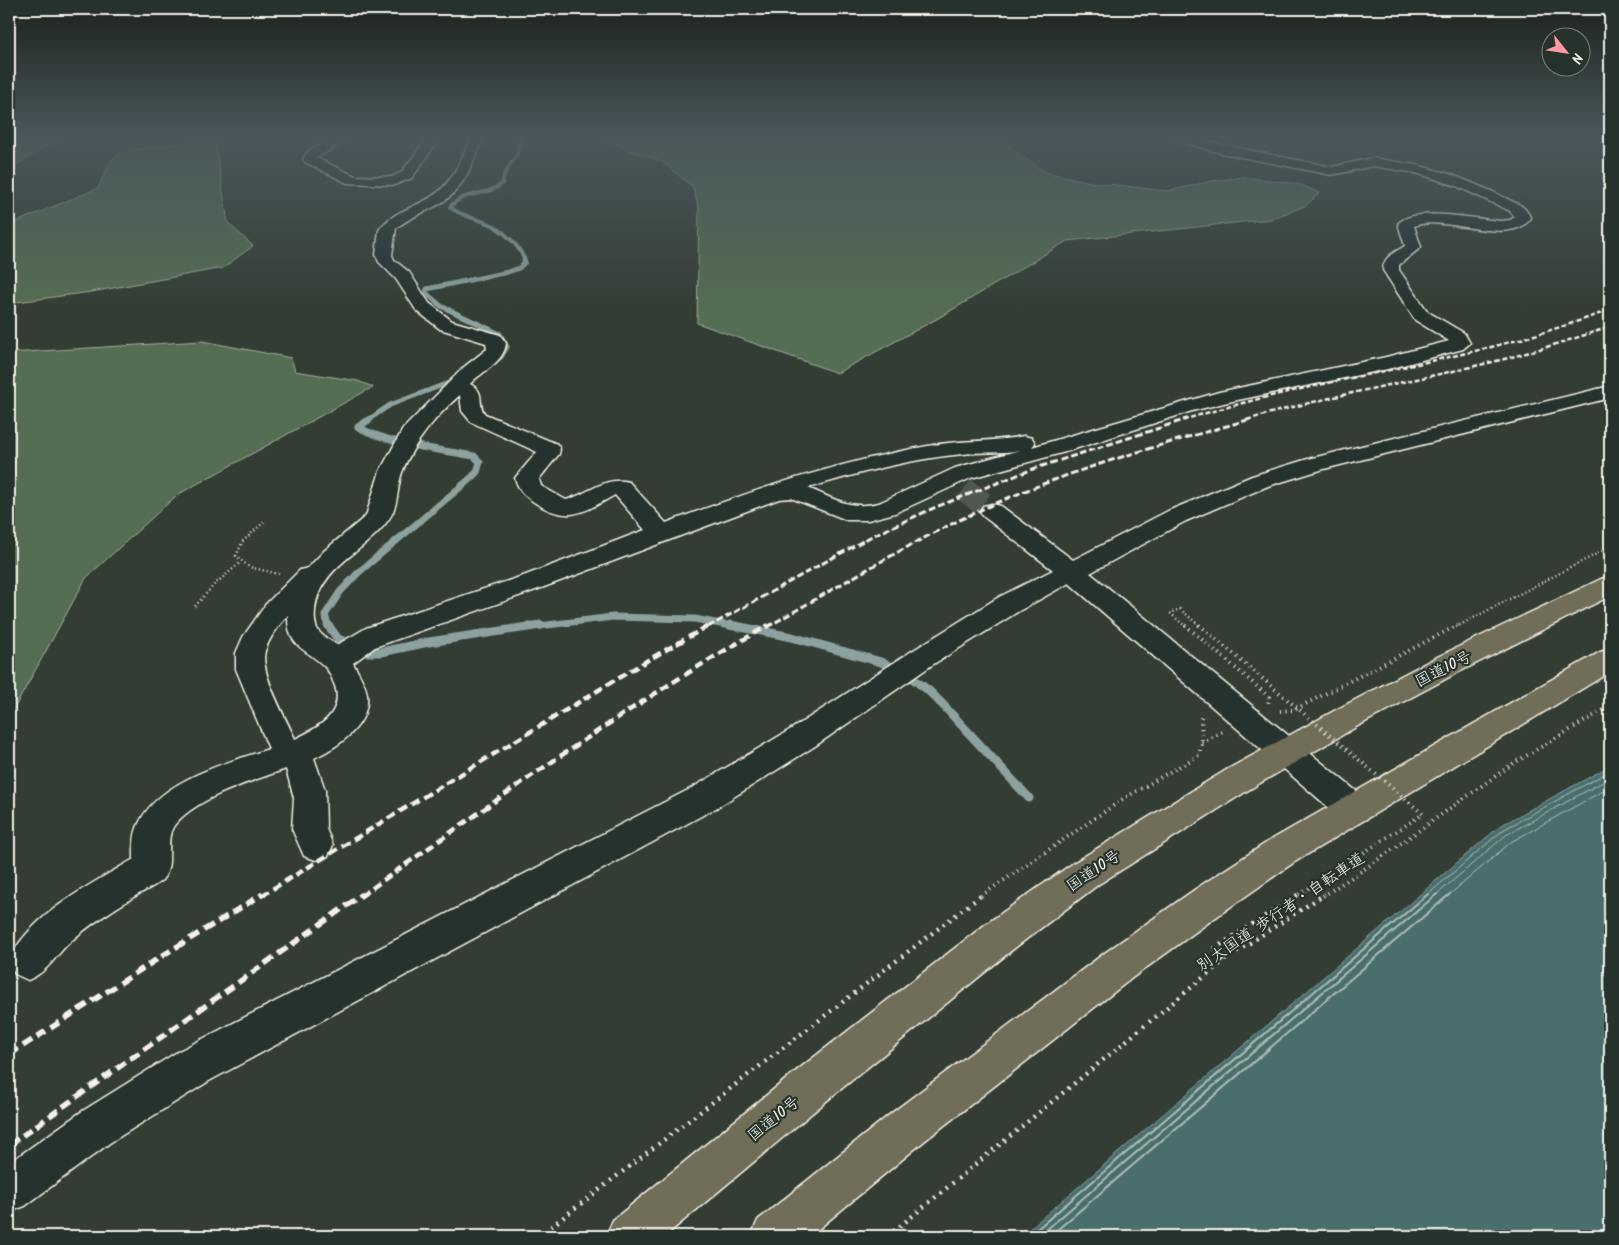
<svg xmlns="http://www.w3.org/2000/svg" width="1619" height="1245" viewBox="0 0 1619 1245" font-family="Kalam,'Klee One',sans-serif">
<rect width="100%" height="100%" fill="#333d34"/>
<filter id="ink" filterUnits="userSpaceOnUse"><feTurbulence type="fractalNoise" baseFrequency=".02" numOctaves="2"/><feDisplacementMap in="SourceGraphic" scale="10" xChannelSelector="R" yChannelSelector="G"/><feConvolveMatrix kernelMatrix="1 2 1 2 8 2 1 2 1" color-interpolation-filters="sRGB"/></filter>
<g filter="url(#ink)">
<!-- green -->
<g fill="#546d52" stroke="#a4af9d">
<polygon points="9,138 64,138 52,143 9,169"/>
<polygon points="604,138 999,138 999,140 1045,172 1090,182 1168,191 1212,181 1244,177 1298,184 1320,193 1305,206 1271,219 1067,241 942,316 837,373 697,323 699,209 693,187 661,161 631,151"/>
<polygon points="215,139 228,223 253,246 223,268 91,292 17,302 9,305 9,225 98,188 111,160 123,151"/>
<polygon points="202,341 291,358 295,371 358,381 373,387 177,495 86,578 9,718 9,353"/>
</g>
<!-- water -->
<polygon fill="#496e6d" stroke="#8da29e" points="1610,766 1610,1236 1021,1236 1500,826"/>
<g fill="none" stroke-linecap="round" stroke-linejoin="round">
<!-- shore-far1 -->
<g stroke="#b0bdb7" stroke-width="1">
<polyline points="1426,896 1503,830 1610,771"/>
<polyline points="1435,896 1506,835 1610,778"/>
<polyline points="1448,896 1511,842 1610,787"/>
</g>
<!-- shore -->
<g stroke="#b0bdb7" stroke-width="2">
<polyline points="1029,1236 1428,894"/>
<polyline points="1039,1236 1437,894"/>
<polyline points="1050,1236 1450,894"/>
</g>
<!-- stream-far3 -->
<path stroke="#8da29e" stroke-width="4" d="M522 138 516 156 505 173 502 184C486 197 464 190 450 207 463 218 479 218 494 226 507 234 520 247 525 261"/>
<!-- stream-far2 -->
<g stroke="#8da29e" stroke-width="5">
<polyline points="491,364 501,357 507,347 500,334 441,306 426,293 427,289 508,272 519,268 525,262 524,260"/>
<polyline points="368,420 390,405 456,380"/>
</g>
<!-- stream-far1 -->
<g stroke="#8da29e" stroke-width="7">
<path d="M329 627 325 615 340 592 359 572 470 479 477 472 480 462 474 456C437 449 391 445 358 427L370 419"/>
<polyline points="531,627 613,617 695,619 736,627"/>
</g>
<!-- stream -->
<g stroke="#8da29e" stroke-width="9">
<polyline points="328,625 338,639 368,652 381,652 429,642 541,625"/>
<polyline points="730,625 792,637 881,662 909,676 928,690 944,706 1029,798"/>
</g>
<!-- minor-tunnel -->
<polyline stroke="#50584f" stroke-width="24" stroke-dasharray="24 12" stroke-linecap="butt" points="964,489 992,511"/>
<!-- minor casing -->
<g stroke="#f4f1e8" stroke-width="3">
<g id="minor">
<polygon points="333,138 349,138 317,158 355,176 392,177 402,172 427,138 440,138 412,178 394,185 347,183 305,162 303,159 307,152"/>
<path d="M469 138H481L482 141C472 163 464 190 441 203 426 212 410 217 396 228L392 255 394 260 409 272 429 303 452 321 500 335 506 343C504 363 482 371 470 384 487 393 476 402 485 414L557 444 560 449 559 454 539 479 541 486 566 500C589 494 604 476 629 482L666 523C753 490 841 461 933 445 963 440 994 442 1024 436L1032 438 1035 443 1032 447 1219 392 1386 357 1449 341 1415 320 1383 270C1383 257 1395 252 1405 246L1398 224C1412 205 1480 220 1502 221L1510 220 1515 217 1510 211 1454 185 1416 173 1373 166 1332 175 1221 153 1178 141 1176 138H1197L1223 145 1332 167 1373 158 1416 165 1450 174 1491 191 1520 205 1525 209 1531 218C1510 248 1445 214 1414 226L1421 247 1399 265V270L1428 312 1464 333 1470 343 1463 349 1388 369 1228 402 1192 411 1065 452 971 478 895 513 868 520H847L791 498 779 499 544 587 375 647 353 663C358 673 366 684 367 695 370 726 338 747 314 758L325 790 326 829 333 845 328 856 316 860 304 856 292 829 294 798 286 769C252 781 201 796 177 822 161 838 177 864 162 880 154 887 141 892 132 898 111 911 89 925 70 942 54 957 49 971 28 980L15 974 9 961C28 916 93 883 134 859 134 849 133 838 137 828 154 782 225 763 269 749L236 669V653L243 637 266 604 300 570 308 568 324 551 366 516 380 471 403 429 464 367 487 349 486 343 440 329 416 310 396 279 379 262 376 255 379 230C393 210 416 208 434 195 453 182 460 161 470 141ZM460 395 462 411 471 422 537 452 515 478C519 492 525 496 537 504 570 524 585 511 615 495L645 530 526 575 366 628 337 645C320 635 313 631 315 610 320 563 371 551 392 514 399 501 397 483 403 470 415 441 437 415 460 395ZM1020 450 955 468 879 503C850 510 834 499 808 488 858 473 910 459 963 454 982 451 1001 454 1020 450ZM288 615C287 648 306 648 324 666 330 671 332 679 335 686 344 714 318 728 295 739 286 718 259 672 265 651 269 638 279 625 288 615Z"/>
<polygon points="1610,386 1610,398 1324,469 1268,486 1186,521 1090,573 1366,799 1371,809 1366,819 1354,823 1342,819 1069,583 1019,611 932,665 815,746 716,808 209,1081 111,1142 25,1206 9,1212 9,1163 81,1112 179,1051 692,788 793,728 912,651 999,597 1053,570 983,516 980,511 983,506 992,504 1001,506 1073,560 1168,511 1252,476 1308,459"/>
</g>
</g>
<!-- highway casing -->
<g stroke="#f4f1e8" stroke-width="3">
<g id="highway">
<polygon points="1610,576 1610,596 1455,674 1356,727 1250,789 1099,884 1012,950 830,1098 665,1236 606,1236 613,1220 800,1068 986,924 1075,862 1228,769 1334,711 1435,658 1601,579"/>
<polygon points="1610,649 1610,672 1293,863 1223,912 1132,978 923,1142 810,1236 751,1236 758,1220 893,1112 1106,952 1197,888 1269,841 1600,652"/>
</g>
</g>
<!-- path-far2 -->
<g stroke="#f4f1e8" stroke-width="2.5" stroke-dasharray="1 3" stroke-linecap="butt">
<polyline points="264,522 243,541 236,556 249,567 279,574"/>
<polyline points="195,606 215,584 240,563"/>
<polyline points="1456,627 1610,547"/>
</g>
<!-- path-far1 -->
<g stroke="#f4f1e8" stroke-width="4" stroke-dasharray="1 4.5" stroke-linecap="butt">
<polyline points="1252,682 1269,697 1268,704"/>
<polyline points="1280,711 1294,710 1458,625"/>
<polyline points="1202,743 1223,731"/>
<polyline points="981,896 1123,799 1199,755 1202,743 1201,715"/>
<polyline points="1323,896 1366,868 1514,763 1610,706"/>
</g>
<!-- path -->
<g stroke="#f4f1e8" stroke-width="4.5" stroke-dasharray="2 5.5" stroke-linecap="butt">
<polyline points="539,1236 983,894"/>
<polyline points="888,1236 1231,955 1325,894"/>
</g>
<!-- minor -->
<use href="#minor" fill="#26332d" fill-rule="evenodd"/>
<!-- highway -->
<use href="#highway" fill="#706e59" fill-rule="evenodd"/>
<!-- rail-far3 -->
<g stroke="#f4f1e8" stroke-width="2.5" stroke-dasharray="5 2.5" stroke-linecap="butt">
<path d="M1183 420C1279 390 1378 374 1475 351 1521 340 1566 326 1610 310"/>
<path d="M1247 420C1322 397 1399 384 1475 366 1521 356 1566 341 1610 327"/>
</g>
<!-- rail-far2 -->
<g stroke="#f4f1e8" stroke-width="3" stroke-dasharray="7 3" stroke-linecap="butt">
<polyline points="708,627 872,536 936,507 1033,469 1187,419"/>
<path d="M767 627C838 587 908 543 983 509 1068 470 1161 445 1251 419"/>
</g>
<!-- rail-far1 -->
<g stroke="#f4f1e8" stroke-width="4.5" stroke-dasharray="9 4.5" stroke-linecap="butt">
<polyline points="261,896 648,660 710,625"/>
<path d="M361 896C494 802 627 705 769 625"/>
</g>
<!-- rail -->
<g stroke="#f4f1e8" stroke-width="5.5" stroke-dasharray="11 5.5" stroke-linecap="butt">
<polyline points="9,1055 165,954 263,894"/>
<polyline points="9,1145 363,894"/>
</g>
<!-- path-bridge-far2 -->
<polyline stroke="#f4f1e8" stroke-width="2.5" stroke-dasharray="1 3" stroke-linecap="butt" points="1186,627 1170,613 1180,609 1201,627"/>
<!-- path-bridge-far1 -->
<g stroke="#f4f1e8" stroke-width="4" stroke-dasharray="1 4.5" stroke-linecap="butt">
<polyline points="1185,625 1252,682"/>
<polyline points="1199,625 1423,814 1297,896"/>
</g>
<!-- path-bridge -->
<polyline stroke="#f4f1e8" stroke-width="4.5" stroke-dasharray="2 5.5" stroke-linecap="butt" points="1223,961 1214,949 1299,894"/>
</g>
</g>
<!-- sky -->
<linearGradient id="sky" x2="0" y2="1"><stop stop-color="#1c221d"/><stop offset="0.44" stop-color="#4a575c"/><stop offset="1" stop-color="#4a575c" stop-opacity="0"/></linearGradient>
<rect width="1619" height="312" fill="url(#sky)"/>
<g text-anchor="middle" stroke-width="4.5" stroke-linejoin="round" paint-order="stroke">
<!-- near-street labels -->
<g font-size="16" fill="#f4f1e8" stroke="#26332d">
<text transform="translate(1443 668) rotate(-27)" y="6">国道10号</text>
<text transform="translate(1093 870) rotate(-34)" y="6">国道10号</text>
<text transform="translate(1280 911) rotate(-34)" y="6">別大国道 歩行者・自転車道</text>
<text transform="translate(773 1118) rotate(-39)" y="6">国道10号</text>
</g>
</g>
<!-- margin -->
<rect width="1619" height="1245" fill="none" stroke="#26332d" stroke-width="30"/>
<rect x="15" y="15" width="1589" height="1215" fill="none" stroke="#f4f1e8" stroke-width="2" filter="url(#ink)"/>
<!-- north arrow -->
<g transform="translate(1566 52) rotate(120)"><circle r="24" fill="#26332d" stroke="#787f78"/>
<path d="M0-4L9 19L0 12L-9 19Z" fill="#ff9aa2"/>
<text y="-8" font-size="14" font-weight="bold" text-anchor="middle" fill="#f4f1e8">N</text>
</g>
</svg>
